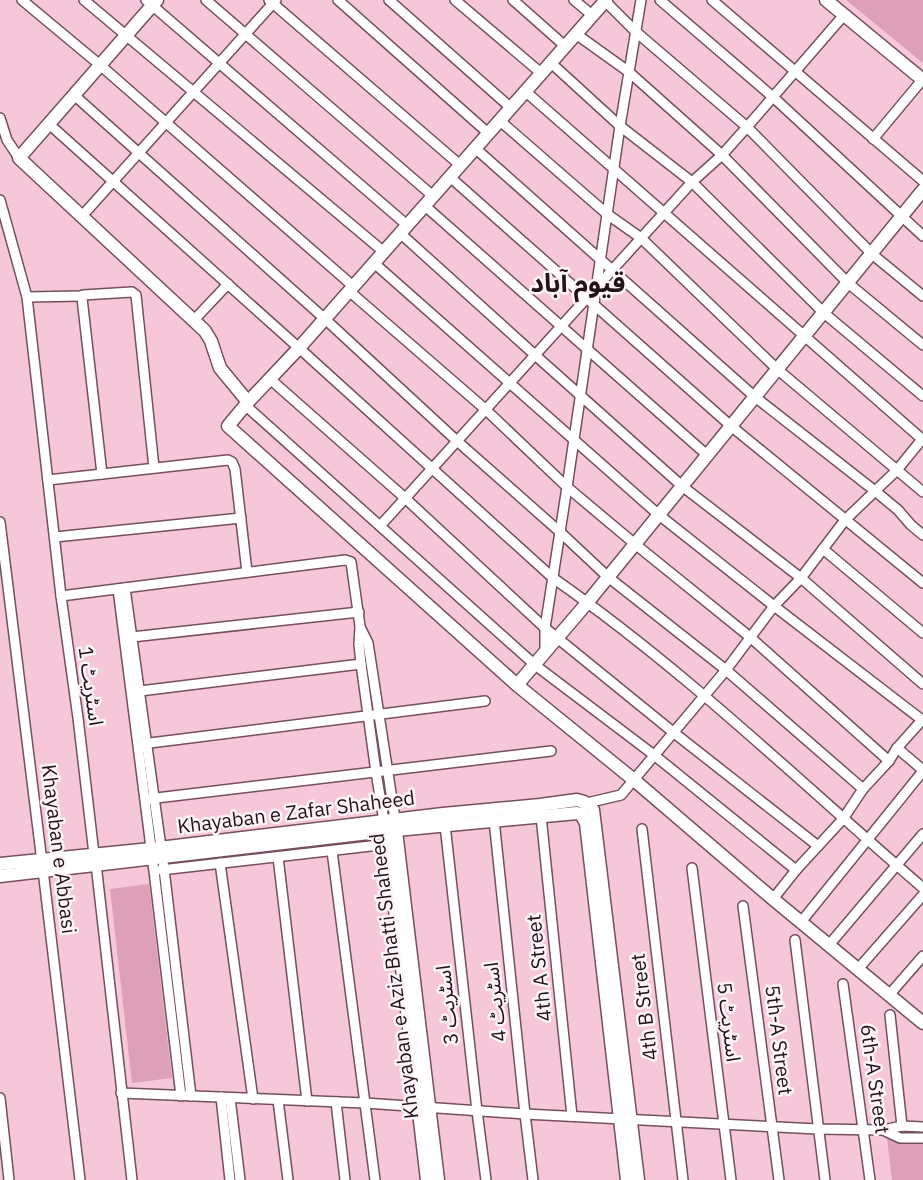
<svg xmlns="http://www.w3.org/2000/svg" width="923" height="1180" viewBox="0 0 923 1180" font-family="'IBM Plex Sans','Noto Sans Arabic',sans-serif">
<rect width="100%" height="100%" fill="#f5c7d9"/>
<!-- green -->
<g fill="#de9fb9">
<polygon points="846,0 923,0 923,63"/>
<polygon points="149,884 172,1078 132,1083 110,889"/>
<polygon points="887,1139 923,1142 923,1180 892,1180"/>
</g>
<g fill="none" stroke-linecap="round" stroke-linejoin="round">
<!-- minor casing -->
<g stroke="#764f5f" stroke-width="12">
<g id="minor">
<polyline points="22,0 100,65 353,286"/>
<polyline points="84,0 384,252"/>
<polyline points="146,0 407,225"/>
<polyline points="206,0 433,196"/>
<polyline points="269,0 460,165"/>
<polyline points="338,0 488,133"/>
<polyline points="389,0 511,108"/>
<polyline points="455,0 541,73"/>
<polyline points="513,0 565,46"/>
<polyline points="574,0 592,15"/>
<polyline points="660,0 773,97 923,236"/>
<polyline points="712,0 923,181"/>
<polyline points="605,1 635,31 747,127 872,254 923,296"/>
<polyline points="576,34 629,72 722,155 848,283 923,345"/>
<polyline points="550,62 620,126 692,182 824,313 923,396"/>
<polyline points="525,91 923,440"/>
<polyline points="74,95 325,319 457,441 560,532 608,577 726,670 863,789"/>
<polyline points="0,118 7,140 19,158"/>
<polyline points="499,120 607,214 641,238 777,369 923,492"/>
<path d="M49 124 299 348 553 578C685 670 801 783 923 888"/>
<polyline points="873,139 923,79"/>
<polyline points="475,148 755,397 875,491 898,510 911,525 923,535"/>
<polyline points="450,177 731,426 923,583"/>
<polyline points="0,200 27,297 61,596 78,718 94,854 96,864 132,1180"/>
<polyline points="424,205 707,455"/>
<polyline points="82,216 276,0"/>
<polyline points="400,233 535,355 682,486 801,578 923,684"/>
<polyline points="374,263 659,515 774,606 922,720"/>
<polyline points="349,291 485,409 567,487 635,544 750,637 889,761"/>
<polyline points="27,297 82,296"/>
<polyline points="194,320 228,284"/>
<polyline points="270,379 405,498 545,628 673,732 818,846"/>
<polyline points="245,405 535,665 654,755 796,870"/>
<polyline points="102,474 82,298 83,295 132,292 136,295 154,468"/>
<polyline points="48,480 228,460 232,462 235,469 247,572"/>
<polyline points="0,522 43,870 80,1180"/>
<polyline points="380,526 692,182 722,155 747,127 844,15"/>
<polyline points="55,537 241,518"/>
<polyline points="823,549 923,633"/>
<polyline points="125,588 164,869 191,1096"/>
<polyline points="118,589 154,871 181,1096"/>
<polyline points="61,596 345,560 351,562 360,626 359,644 361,664 376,772 384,821"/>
<polyline points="361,629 368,643 395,819"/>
<polyline points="132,637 359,612"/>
<polyline points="545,653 545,628 567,487 620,126 641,0"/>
<polyline points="140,691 361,664"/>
<polyline points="142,744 485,701"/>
<polyline points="897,748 923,770"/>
<polyline points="148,799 551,751"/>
<polyline points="585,808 591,802 621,795 726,670 774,606 801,578 845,520 897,470 923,438"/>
<polyline points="541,816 572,1116"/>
<polyline points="494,820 525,1114 533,1180"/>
<polyline points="445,825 477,1111 486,1180"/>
<polyline points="642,829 683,1180"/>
<polyline points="332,851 375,1180"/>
<polyline points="278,857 307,1101"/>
<polyline points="220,863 253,1099"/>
<polyline points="692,868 731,1180"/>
<polyline points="161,870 388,844"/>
<polyline points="773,899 796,870 843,819 863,789 889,761 897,748 923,719"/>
<polyline points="743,906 779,1180"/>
<polyline points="801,922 923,771"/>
<polyline points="795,940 825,1180"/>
<polyline points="829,945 923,834"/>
<polyline points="858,969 923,895"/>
<polyline points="843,984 870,1180"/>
<polyline points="889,995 923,956"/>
<polyline points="890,1015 902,1126"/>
<polyline points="121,1093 365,1103 525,1114 818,1129 883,1130 902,1126 923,1127"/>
<polyline points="221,1097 230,1180"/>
<polyline points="0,1098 9,1180"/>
<polyline points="230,1098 240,1180"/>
<polyline points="278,1100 288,1180"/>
<polyline points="336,1102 345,1180"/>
<polyline points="883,1130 900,1138 923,1138"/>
</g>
</g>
<!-- tertiary casing -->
<g stroke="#764f5f" stroke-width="15">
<g id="tertiary">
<polyline points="157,0 19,158 205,331 211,341 220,368 248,402"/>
<polyline points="606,0 299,348 248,402 228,426 517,685 634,780 773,899 923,1023"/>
<polyline points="826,0 923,80"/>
<polyline points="517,685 587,603 923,190"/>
<polyline points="395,823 438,1180"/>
<polyline points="385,824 427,1180"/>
<polyline points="0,864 151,849 443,814 540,805 577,800 584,802 593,810 638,1180"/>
<polyline points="0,876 386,831 577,813 581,814 586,823 627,1180"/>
</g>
</g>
<!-- minor -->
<use href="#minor" stroke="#fff" stroke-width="9"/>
<!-- tertiary -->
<use href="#tertiary" stroke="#fff" stroke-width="12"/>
</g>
<g text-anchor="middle" stroke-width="5" stroke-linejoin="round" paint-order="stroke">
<!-- street labels -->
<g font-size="20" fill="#231319" stroke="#fdf4f7">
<text transform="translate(91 686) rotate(82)" y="7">اسٹریٹ 1</text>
<text transform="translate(296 812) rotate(-7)" y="7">Khayaban e Zafar Shaheed</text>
<text transform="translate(59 849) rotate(83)" y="7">Khayaban e Abbasi</text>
<text transform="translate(539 968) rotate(-96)" y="7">4th A Street</text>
<text transform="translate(394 976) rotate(-97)" y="7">Khayaban e Aziz Bhatti Shaheed</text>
<text transform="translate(495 1002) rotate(-96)" y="7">اسٹریٹ 4</text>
<text transform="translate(447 1005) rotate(-96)" y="7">اسٹریٹ 3</text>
<text transform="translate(644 1007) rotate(-97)" y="7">4th B Street</text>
<text transform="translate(729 1022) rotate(83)" y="7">اسٹریٹ 5</text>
<text transform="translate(779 1040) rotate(83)" y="7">5th-A Street</text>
<text transform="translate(875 1079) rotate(82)" y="7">6th-A Street</text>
</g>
<!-- district labels -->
<g font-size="26" font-weight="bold" fill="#231319" stroke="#fdf4f7">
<text x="578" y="292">قیوم آباد</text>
</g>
</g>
</svg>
